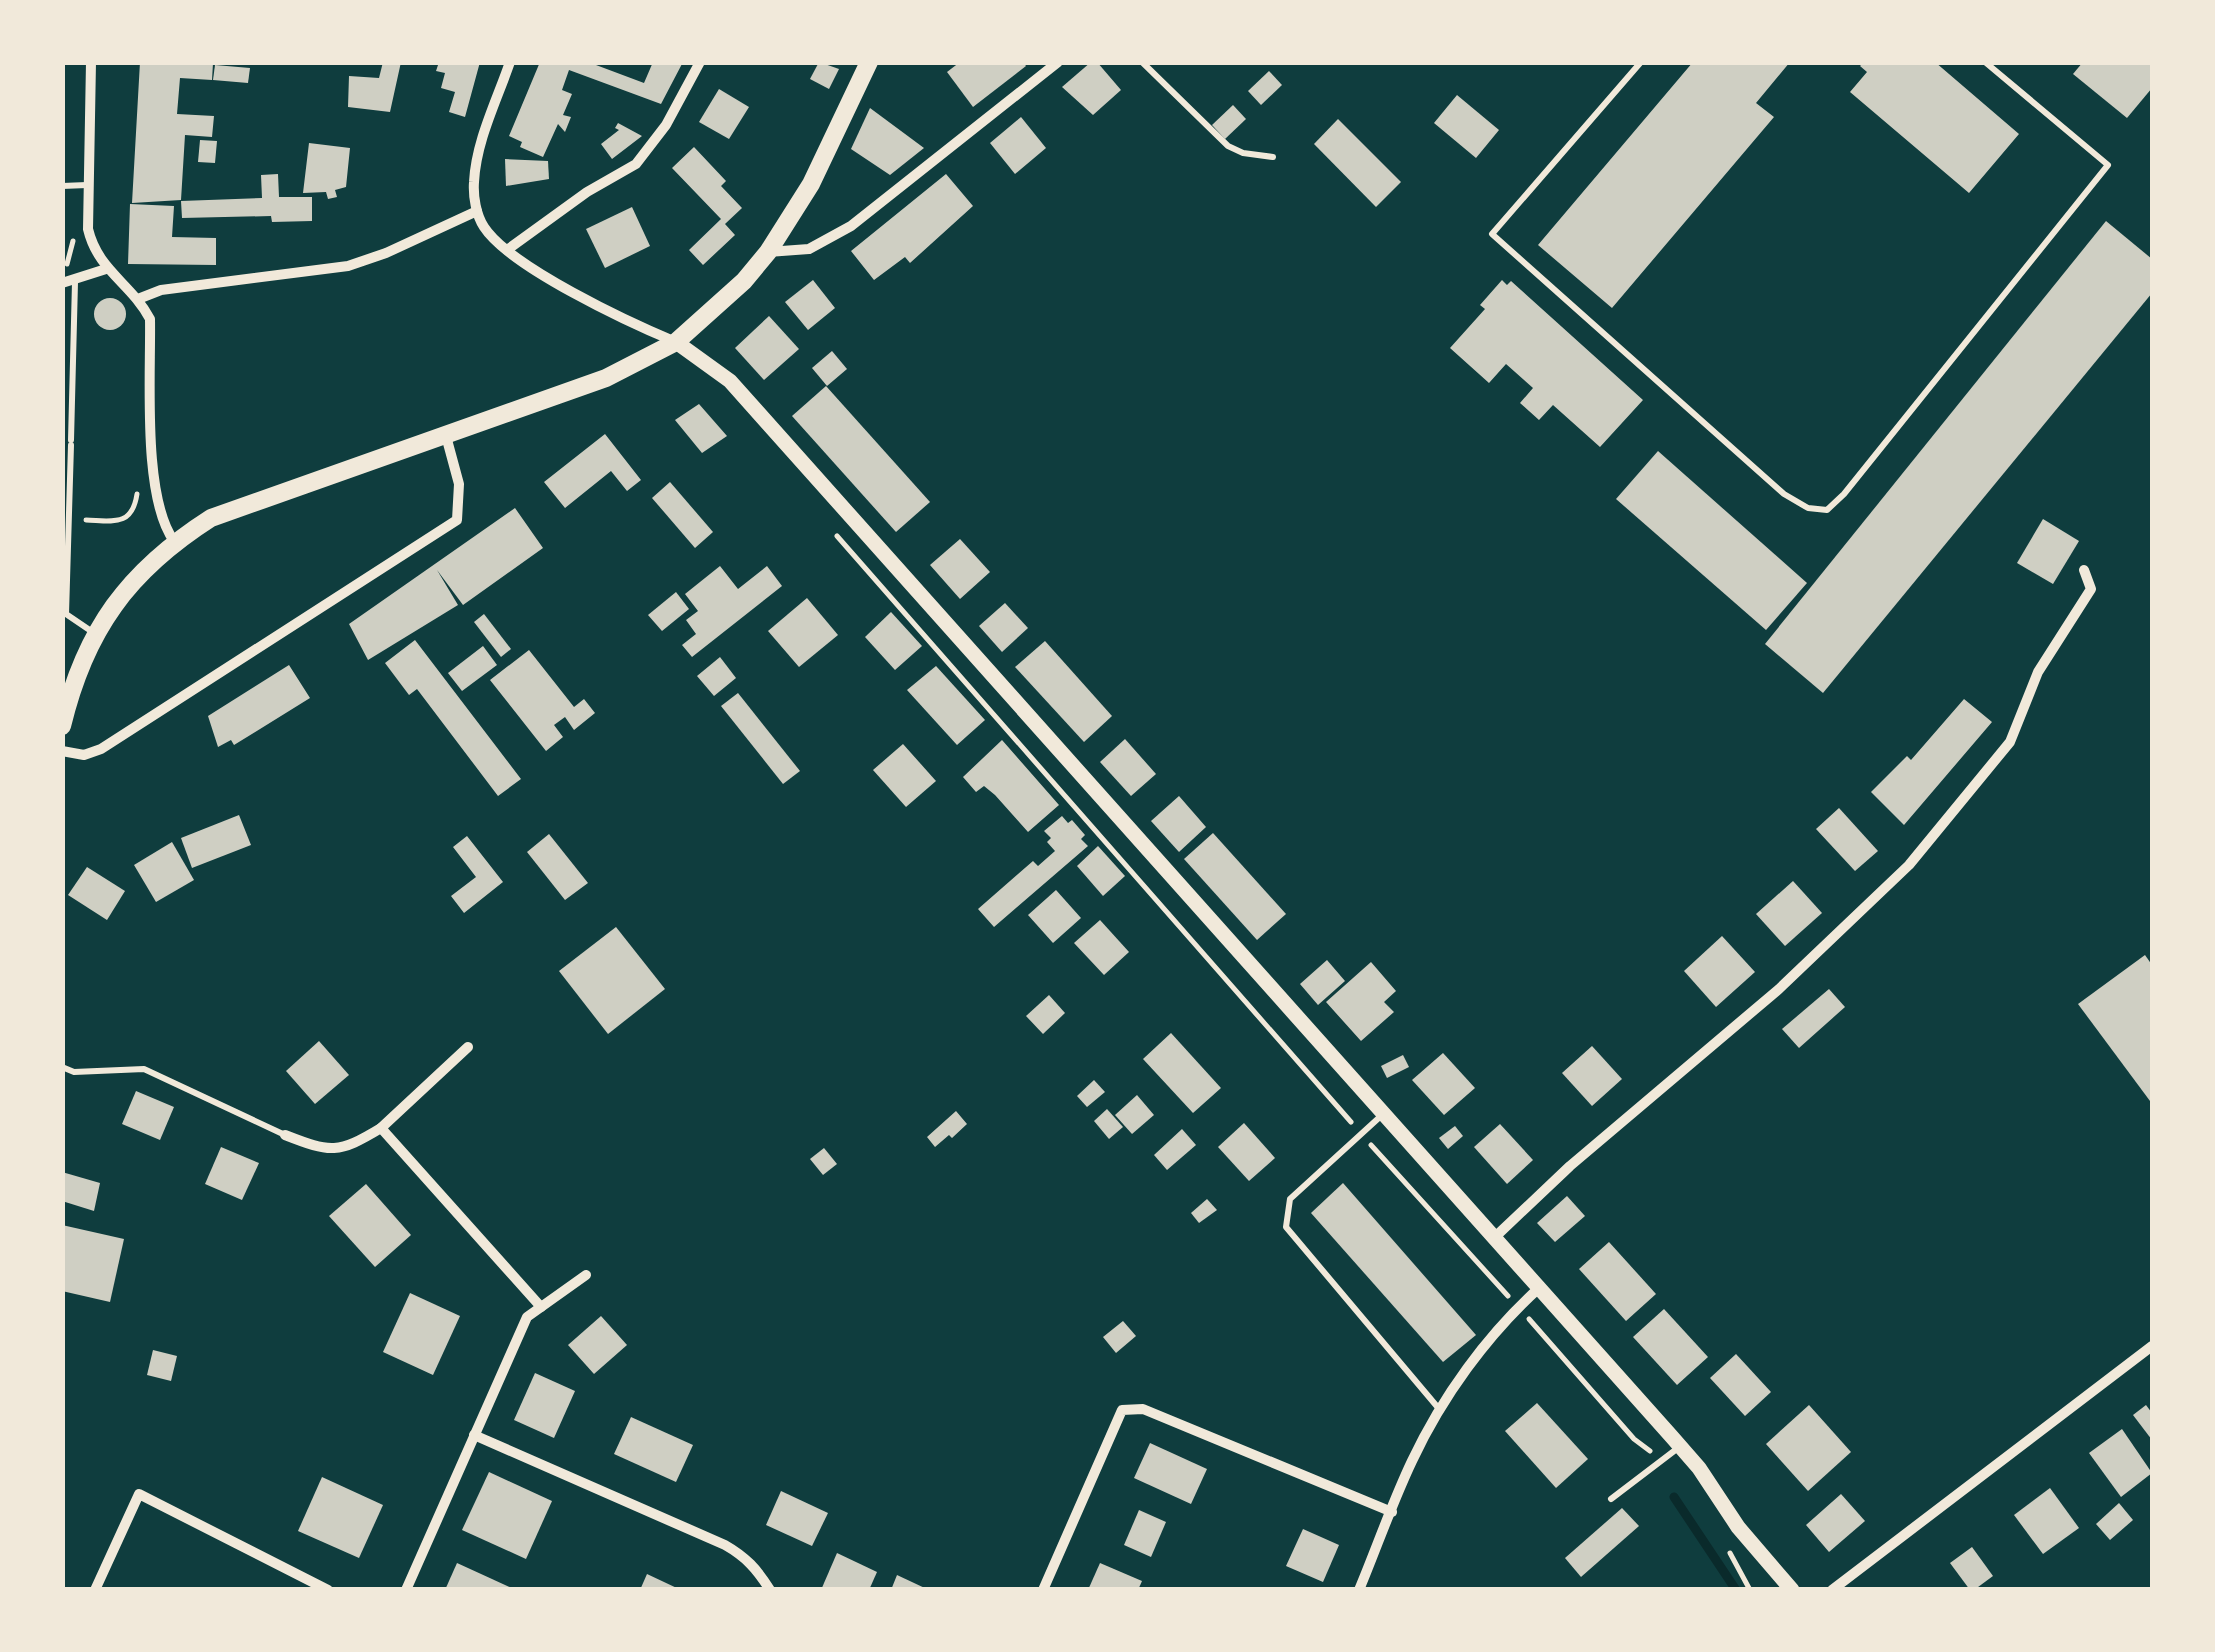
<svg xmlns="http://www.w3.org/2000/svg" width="2215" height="1652" viewBox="0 0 2215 1652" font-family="'Source Serif 4',serif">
<rect width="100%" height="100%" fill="#0f3d3e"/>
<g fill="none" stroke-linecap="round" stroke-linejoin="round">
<!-- stream -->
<polyline stroke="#0a2a2b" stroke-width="9" points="1674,1497 1736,1590"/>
</g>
<!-- building -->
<g fill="#cfcfc3">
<polygon points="140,62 213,63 212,80 180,78 177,114 214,116 212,137 185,135 181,200 132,203"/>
<polygon points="383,62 401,62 390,112 348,107 349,76 379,78"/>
<polygon points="439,62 480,62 465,117 449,112 455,92 441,88 445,73 436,71"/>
<polygon points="540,62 588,62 644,83 653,62 683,62 661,104 569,70 562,90 572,94 563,115 571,117 565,132 558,124 543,157 520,147 522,142 509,136"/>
<polygon points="819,62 839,69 829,89 810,79"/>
<polygon points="960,62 1023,62 1026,66 973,107 947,72"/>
<polygon points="1091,62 1097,62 1121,90 1093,115 1062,87"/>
<polygon points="1693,62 1790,62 1756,103 1774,117 1612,308 1538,245"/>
<polygon points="1864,62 1935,62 2019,134 1969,193 1850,92 1867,72 1860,66"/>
<polygon points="2083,62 2152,62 2152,88 2127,118 2073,74"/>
<polygon points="215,65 250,68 248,83 213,80"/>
<polygon points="1269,71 1282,85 1261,105 1248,91"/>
<polygon points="719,89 749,107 729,139 699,122"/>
<polygon points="1457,95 1499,130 1476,158 1434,123"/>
<polygon points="1233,105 1246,119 1225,139 1212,125"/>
<polygon points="870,108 924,148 890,175 851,149"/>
<polygon points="1021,117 1046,148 1015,174 990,143"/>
<polygon points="1338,119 1401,182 1376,207 1314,144"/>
<polygon points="618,123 642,136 612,159 601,144 619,130 615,128"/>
<polygon points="200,140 217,141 215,163 198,162"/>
<polygon points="309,143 350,148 346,187 335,190 337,197 328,199 326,192 303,193"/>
<polygon points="694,147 726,181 721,186 742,208 725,224 735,235 703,265 689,250 721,219 672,168"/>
<polygon points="505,159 548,161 549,179 506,186"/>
<polygon points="278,174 279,197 312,197 312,221 272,222 271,216 182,218 181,201 262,198 261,175"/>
<polygon points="946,174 973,206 910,263 905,257 874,280 851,251"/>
<polygon points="130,204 174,206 172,237 216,238 216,265 128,264"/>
<polygon points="632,207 650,246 605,268 586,229"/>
<polygon points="2106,221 2152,259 2152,293 1823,693 1765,644"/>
<polygon points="813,280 835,308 808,330 785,302"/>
<polygon points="1502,280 1507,285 1511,281 1643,400 1600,447 1553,405 1539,420 1520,403 1533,388 1506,364 1489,383 1450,348 1485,309 1480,305"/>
<circle cx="110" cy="314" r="16"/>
<polygon points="769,316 799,349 764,380 735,348"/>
<polygon points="832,351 847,369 827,386 812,368"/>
<polygon points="826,386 930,502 896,532 792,416"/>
<polygon points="699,404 727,436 702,453 675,420"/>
<polygon points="605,434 641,480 627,491 611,471 565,508 544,482"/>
<polygon points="1658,451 1807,583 1766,630 1616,499"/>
<polygon points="670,482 713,532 695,548 652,498"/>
<polygon points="515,508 543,548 463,605 437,570 458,605 368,660 349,624"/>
<polygon points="2043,519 2079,541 2053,584 2017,563"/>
<polygon points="960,539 990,572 960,599 930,565"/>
<polygon points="720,566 738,589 767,566 782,586 692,657 682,645 696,634 686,620 698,611 685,594"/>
<polygon points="676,592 689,609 662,631 648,615"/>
<polygon points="807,598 838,635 799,667 768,631"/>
<polygon points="1005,603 1028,628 1002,652 979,626"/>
<polygon points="891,612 922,646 895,670 865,637"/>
<polygon points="484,614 511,649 501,657 474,622"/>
<polygon points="415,640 521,779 498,796 417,689 409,695 385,663"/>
<polygon points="1045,641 1112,716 1084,742 1015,667"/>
<polygon points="483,646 497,665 462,691 448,673"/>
<polygon points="529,650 574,707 584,699 595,713 574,730 565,717 554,725 563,737 546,751 490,680"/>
<polygon points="720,657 736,678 714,696 697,676"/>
<polygon points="289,665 310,698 234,745 231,740 218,747 208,716"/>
<polygon points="936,666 985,720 957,745 907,690"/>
<polygon points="738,693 800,771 783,784 721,706"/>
<polygon points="1964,699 1992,722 1904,825 1871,792 1907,756 1911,760"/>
<polygon points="1125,739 1156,774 1131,796 1100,762"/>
<polygon points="1002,740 1059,805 1028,832 995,795 984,786 976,792 963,777"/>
<polygon points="903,744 936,781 906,807 873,770"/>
<polygon points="1179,796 1206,827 1179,852 1151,821"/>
<polygon points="1839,808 1878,851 1855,871 1816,829"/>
<polygon points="239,815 251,845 192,868 181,838"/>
<polygon points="1062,816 1068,823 1072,820 1085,835 1081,839 1088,846 994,927 978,909 1033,861 1038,866 1055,851 1047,842 1051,838 1044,831"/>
<polygon points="1213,833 1286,914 1257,940 1184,859"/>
<polygon points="549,834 588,883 565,900 527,852"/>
<polygon points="467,836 503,882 464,913 451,896 476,877 453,847"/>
<polygon points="172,842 194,880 156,902 134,865"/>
<polygon points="1098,846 1125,876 1103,896 1077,866"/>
<polygon points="87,867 125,891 107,920 68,895"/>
<polygon points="1793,881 1822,913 1785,946 1756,914"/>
<polygon points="1056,890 1081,918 1053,943 1028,915"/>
<polygon points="1100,920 1129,952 1104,975 1074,943"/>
<polygon points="616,927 665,989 608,1034 559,971"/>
<polygon points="1722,936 1755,972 1716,1007 1684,971"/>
<polygon points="2145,955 2152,965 2150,1101 2078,1004"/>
<polygon points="1327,960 1345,981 1318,1005 1300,984"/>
<polygon points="1371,962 1396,991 1384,1002 1394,1012 1361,1041 1326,1002"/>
<polygon points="1829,989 1845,1007 1799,1048 1782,1029"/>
<polygon points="1049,995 1065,1013 1043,1034 1026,1016"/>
<polygon points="1171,1033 1221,1088 1193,1113 1143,1059"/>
<polygon points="319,1041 349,1075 315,1104 286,1071"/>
<polygon points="1592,1046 1622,1079 1592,1106 1562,1073"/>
<polygon points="1443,1053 1475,1088 1444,1115 1412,1080"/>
<polygon points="1403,1055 1409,1067 1387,1078 1381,1066"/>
<polygon points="1094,1080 1105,1092 1087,1107 1077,1096"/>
<polygon points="136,1091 174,1107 160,1140 122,1124"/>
<polygon points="1137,1095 1154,1115 1132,1134 1115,1115"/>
<polygon points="1107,1109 1123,1127 1109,1139 1094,1121"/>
<polygon points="956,1111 967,1124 952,1138 949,1135 935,1147 927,1137"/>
<polygon points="1244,1123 1275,1158 1249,1181 1218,1147"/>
<polygon points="1500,1124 1533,1160 1507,1184 1474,1147"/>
<polygon points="1455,1126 1463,1136 1448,1149 1439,1138"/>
<polygon points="1182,1129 1196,1145 1167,1170 1154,1155"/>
<polygon points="221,1147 259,1163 242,1200 205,1184"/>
<polygon points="824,1148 837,1164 823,1175 810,1159"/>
<polygon points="62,1172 100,1183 94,1211 62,1201"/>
<polygon points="1343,1183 1476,1335 1443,1362 1311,1213"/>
<polygon points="366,1184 411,1235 375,1267 329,1216"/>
<polygon points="1567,1196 1585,1216 1555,1242 1537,1223"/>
<polygon points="1207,1199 1217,1210 1199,1223 1191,1213"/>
<polygon points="62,1225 124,1239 110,1302 62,1291"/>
<polygon points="1609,1242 1656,1294 1626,1321 1579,1269"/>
<polygon points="410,1293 460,1316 433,1375 383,1352"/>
<polygon points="1664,1309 1708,1357 1677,1385 1633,1337"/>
<polygon points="601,1316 627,1345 594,1374 568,1345"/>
<polygon points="1123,1321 1136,1336 1116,1353 1103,1337"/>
<polygon points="153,1350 177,1356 171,1381 147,1375"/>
<polygon points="1736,1354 1771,1392 1745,1416 1710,1378"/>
<polygon points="535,1373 575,1391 554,1438 514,1420"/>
<polygon points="1537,1403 1588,1459 1556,1488 1505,1431"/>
<polygon points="1809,1405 1851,1452 1808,1491 1766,1444"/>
<polygon points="2146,1405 2152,1413 2152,1440 2133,1415"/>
<polygon points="631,1417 693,1445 676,1482 614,1454"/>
<polygon points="2122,1429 2152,1473 2121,1497 2089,1453"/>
<polygon points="1150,1443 1207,1469 1191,1504 1134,1478"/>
<polygon points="489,1472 552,1501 526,1559 462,1530"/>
<polygon points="322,1477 383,1505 359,1558 298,1531"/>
<polygon points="2050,1488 2079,1528 2043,1554 2014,1515"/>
<polygon points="781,1491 828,1513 812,1546 766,1525"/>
<polygon points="1841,1494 1865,1521 1829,1552 1806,1525"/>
<polygon points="2119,1503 2133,1520 2110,1540 2096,1524"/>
<polygon points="1622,1508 1639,1526 1581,1577 1565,1558"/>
<polygon points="1139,1510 1166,1522 1151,1557 1124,1545"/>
<polygon points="1303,1529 1339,1545 1323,1582 1286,1566"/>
<polygon points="1972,1547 1993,1576 1974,1590 1970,1590 1950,1563"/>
<polygon points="837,1553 877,1572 869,1590 821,1590"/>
<polygon points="457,1563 516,1590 445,1590"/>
<polygon points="1100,1563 1142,1581 1138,1590 1088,1590"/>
<polygon points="647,1574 681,1590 640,1590"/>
<polygon points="897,1575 929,1590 891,1590"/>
</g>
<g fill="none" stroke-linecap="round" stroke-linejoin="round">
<!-- path -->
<g stroke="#f1e9da" stroke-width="5">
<polyline points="67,264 73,241"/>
<path d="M86 520C113 521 132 527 137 494"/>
<polyline points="837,536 1351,1122"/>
<polyline points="1371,1145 1508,1296"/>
<polyline points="1529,1319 1634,1439 1650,1451"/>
<polyline points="1730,1553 1750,1590"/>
</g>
<!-- service -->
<g stroke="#f1e9da" stroke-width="6">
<polyline points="1142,62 1228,146 1243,153 1273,157"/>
<polyline points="1641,62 1492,234 1784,494 1808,508 1827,510 1844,494 2108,165 1985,62"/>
<polyline points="62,186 87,185"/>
<polyline points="71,440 75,282"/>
<polyline points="71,445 66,614 94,633"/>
<polyline points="62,1067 74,1072 144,1069 285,1135"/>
<polyline points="1382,1115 1290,1199 1286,1227 1440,1410"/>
<polyline points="1611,1499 1678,1448"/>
</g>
<!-- minor -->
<g stroke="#f1e9da" stroke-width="10">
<path d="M91 62 88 229C98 271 131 283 150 319 151 376 142 497 174 541"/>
<path d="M510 62C497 100 476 141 474 182 473 196 476 215 484 227 510 267 630 323 676 342"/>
<polyline points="507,250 587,192 636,164 666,125 700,62"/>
<polyline points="768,252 809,249 851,226 1058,62"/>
<polyline points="62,283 106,269"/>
<polyline points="138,299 161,290 348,266 386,253 477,211"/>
<polyline points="62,751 84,755 101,749 457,520 459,484 446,436"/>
<polyline points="468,1047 381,1128 541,1307"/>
<path d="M285 1135C331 1153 338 1154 381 1128"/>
<polyline points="1495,1237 1570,1166 1779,989 1909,865 2010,742 2038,672 2091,589 2084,570"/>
<path d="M474 1435 725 1545C746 1557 757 1569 770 1590"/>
<polyline points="95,1590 139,1494 328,1590"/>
<polyline points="406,1590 527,1317 586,1275"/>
<polyline points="1043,1590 1122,1410 1143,1409 1392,1512"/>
<path d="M1359 1590C1377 1547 1392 1503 1412 1461 1442 1397 1487 1335 1539 1288"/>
<polyline points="1832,1590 2152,1346"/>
</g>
<!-- tertiary -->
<polyline stroke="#f1e9da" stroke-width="15" points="676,342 730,381 1672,1437 1699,1468 1738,1527 1792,1590"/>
<!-- secondary -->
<path stroke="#f1e9da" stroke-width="18" d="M62 726C85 630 128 571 211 518L606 378 676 342 744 281 768 252 811 184 869 62"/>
</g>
<!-- border -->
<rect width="2215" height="1652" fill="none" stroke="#f1e9da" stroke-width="130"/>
</svg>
